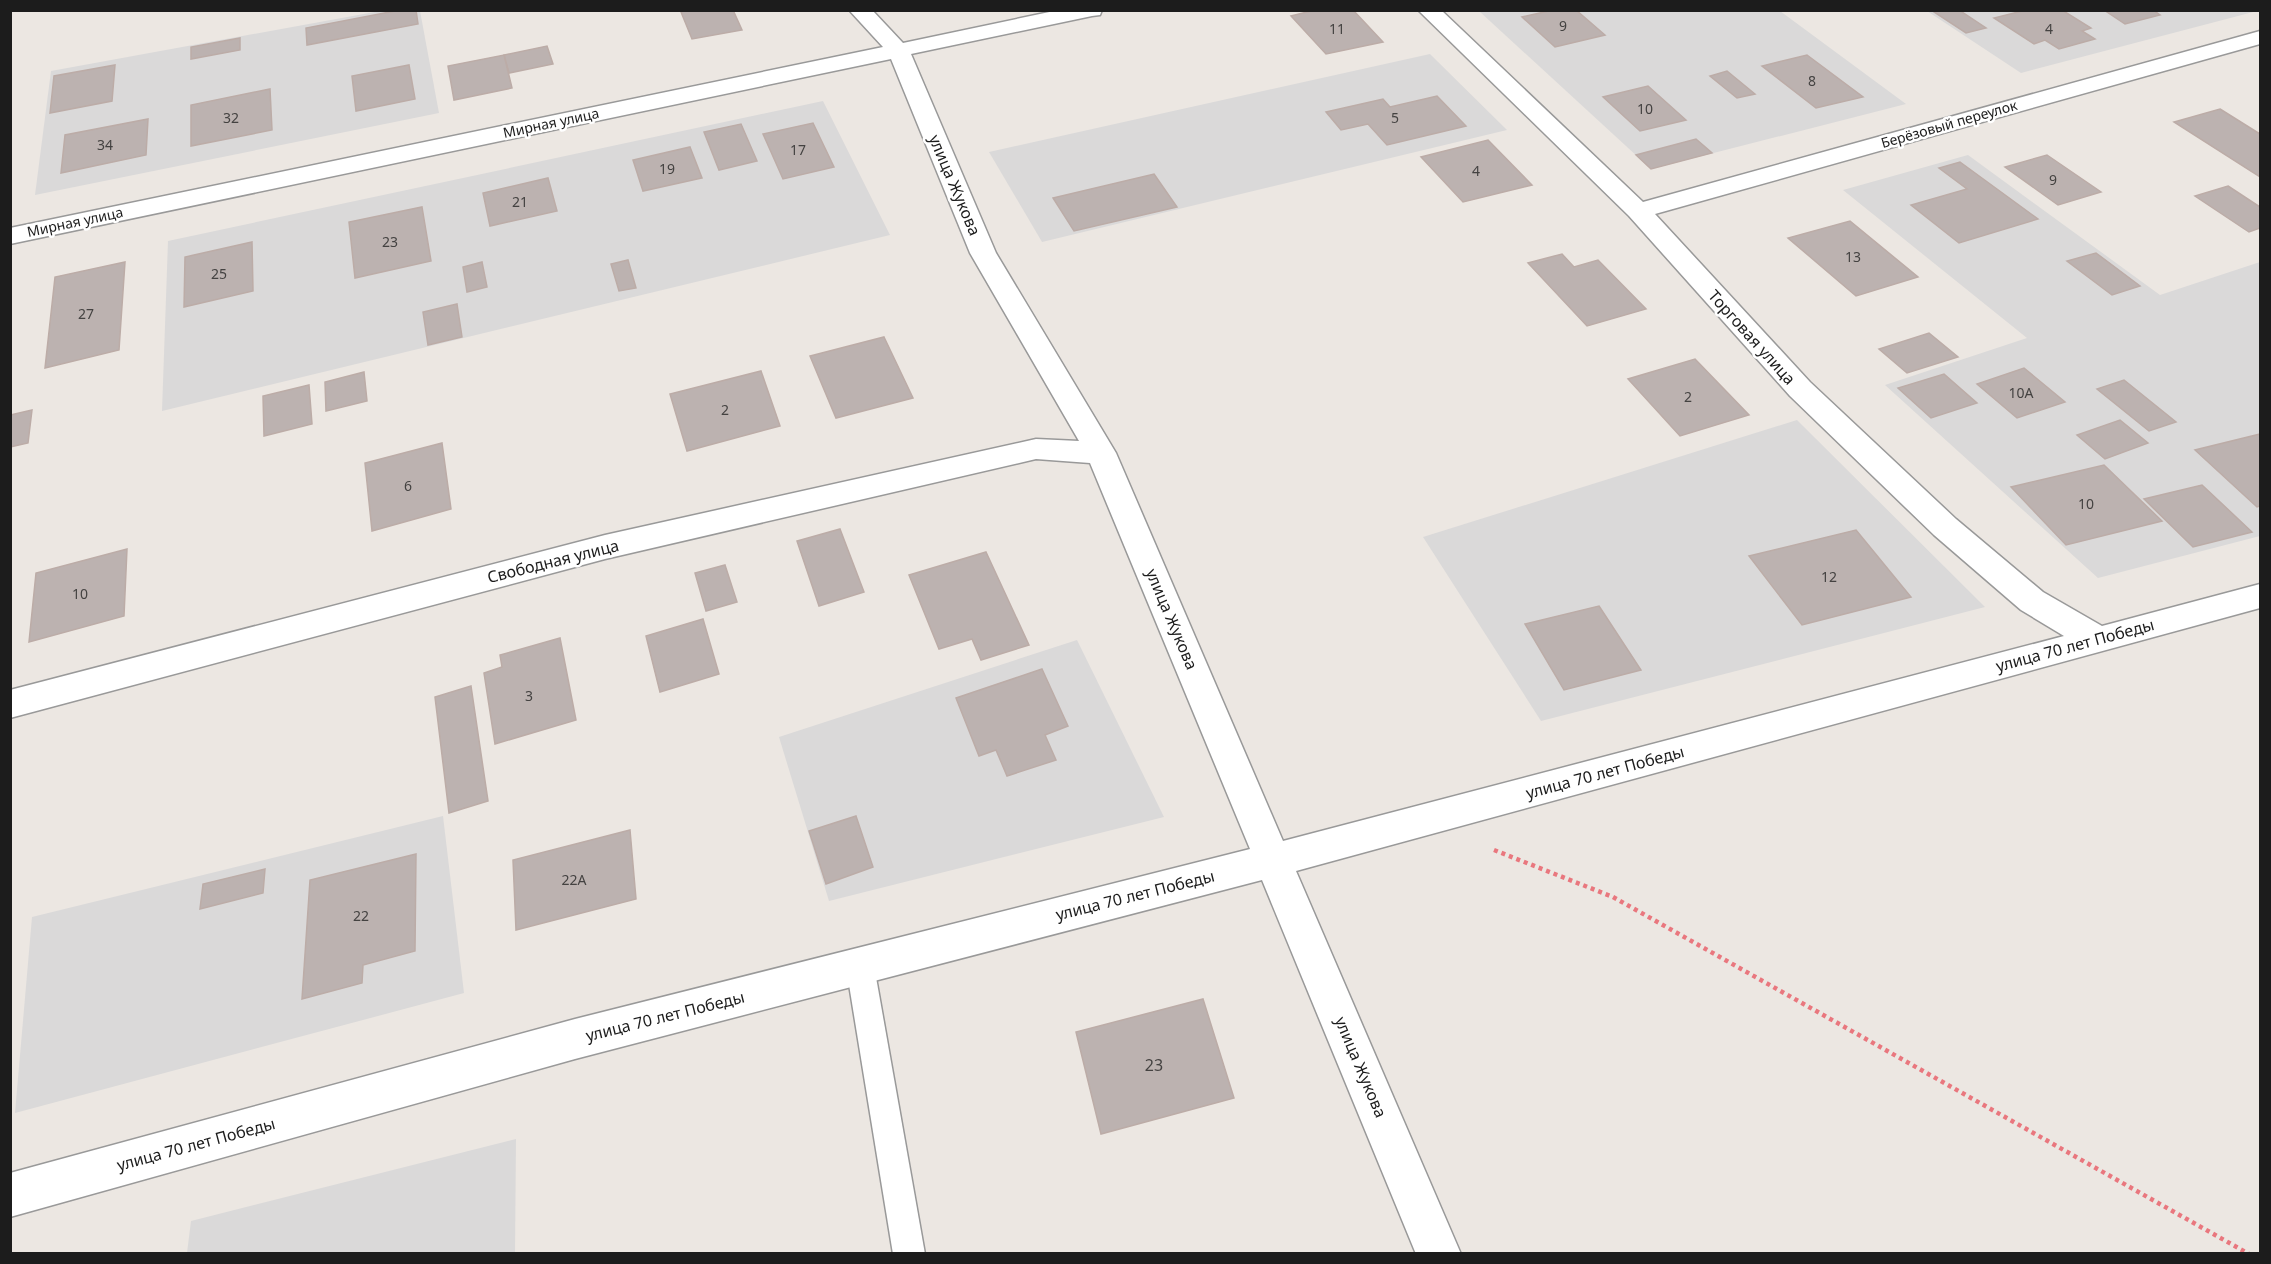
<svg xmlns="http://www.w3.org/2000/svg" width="2271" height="1264" viewBox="0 0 2271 1264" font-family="'Noto Sans',sans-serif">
<rect width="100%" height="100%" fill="#ece7e2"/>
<!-- residential -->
<g fill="#dad9d9">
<polygon points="380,11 420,11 439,113 35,195 51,71"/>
<polygon points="1479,11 1780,11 1906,104 1651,169"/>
<polygon points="1927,11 2257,11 2021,73"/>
<polygon points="1430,54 1507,130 1042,242 989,152"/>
<polygon points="823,101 890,235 162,411 168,241"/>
<polygon points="1968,155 2160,295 2260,262 2260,536 2098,578 1885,385 2027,338 1843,190"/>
<polygon points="1797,420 1985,607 1541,721 1423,537"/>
<polygon points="1077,640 1164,817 829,901 779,737"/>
<polygon points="443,816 464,993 15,1113 32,917"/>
<polygon points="516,1139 515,1253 187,1253 191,1221"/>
</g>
<!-- building -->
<g fill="#bcb2b0" stroke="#bcaca7" stroke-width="1.5">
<polygon points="400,10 416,10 418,24 307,45 306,28"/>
<polygon points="687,10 733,10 742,30 692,39 681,12"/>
<polygon points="1315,10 1353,10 1383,42 1326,54 1291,16"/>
<polygon points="1553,10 1576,10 1605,35 1555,47 1522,17"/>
<polygon points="1931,10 1959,10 1986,28 1966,33"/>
<polygon points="2026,10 2062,10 2091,28 2082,31 2095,39 2059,49 2045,40 2034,44 1994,18"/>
<polygon points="2104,10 2153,10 2160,15 2125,24"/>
<polygon points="240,38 240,50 191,59 191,47"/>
<polygon points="547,46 553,64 509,73 504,55"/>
<polygon points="504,55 512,88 454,100 448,66"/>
<polygon points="1807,55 1863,97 1816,108 1762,66"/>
<polygon points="115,65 112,101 50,113 54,76"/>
<polygon points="409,65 415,99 356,111 352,76"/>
<polygon points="1727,71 1755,94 1737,98 1710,76"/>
<polygon points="1648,86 1686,120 1640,131 1603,97"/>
<polygon points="270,89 272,130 191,146 191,105"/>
<polygon points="1437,96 1466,126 1387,145 1368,124 1341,130 1326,112 1383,99 1390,107"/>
<polygon points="2220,109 2260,134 2260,177 2174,122"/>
<polygon points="148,119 146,155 61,173 65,135"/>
<polygon points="813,123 834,167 783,179 763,134"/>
<polygon points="741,124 757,161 719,170 704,132"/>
<polygon points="1696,139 1712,153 1651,169 1636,155"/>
<polygon points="1488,140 1532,185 1463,202 1421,157"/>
<polygon points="690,147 702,178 643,191 633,160"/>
<polygon points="2047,155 2101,192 2058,205 2005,167"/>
<polygon points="1960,162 2038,219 1959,243 1911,205 1967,189 1939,168"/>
<polygon points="1154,174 1177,207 1074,231 1053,198"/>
<polygon points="548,178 557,211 490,226 483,193"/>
<polygon points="2228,186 2260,207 2260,228 2249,232 2195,196"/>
<polygon points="422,207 431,261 355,278 349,222"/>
<polygon points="1850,221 1918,277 1856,296 1788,238"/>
<polygon points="252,242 253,291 184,307 185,257"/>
<polygon points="2096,253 2140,286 2112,295 2067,261"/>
<polygon points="1562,254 1574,267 1598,260 1646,309 1587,326 1528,263"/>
<polygon points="628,260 636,288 619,291 611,264"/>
<polygon points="125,262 119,350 45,368 55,277"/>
<polygon points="482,262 487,287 467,292 463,267"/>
<polygon points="457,304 462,337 428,345 423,312"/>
<polygon points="1929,333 1958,357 1907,373 1879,349"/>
<polygon points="884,337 913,398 836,418 810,356"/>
<polygon points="1695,359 1749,415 1680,436 1628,379"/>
<polygon points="2024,368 2065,402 2017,418 1977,384"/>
<polygon points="761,371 780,426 687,451 670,394"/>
<polygon points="364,372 367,401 326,411 325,382"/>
<polygon points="1944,374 1977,403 1931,418 1898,388"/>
<polygon points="2124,380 2176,422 2149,431 2097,389"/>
<polygon points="309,385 312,424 264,436 263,396"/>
<polygon points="32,410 28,443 10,447 10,415"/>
<polygon points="2120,420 2148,443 2105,459 2077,435"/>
<polygon points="2260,434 2260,506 2257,507 2195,450"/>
<polygon points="442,443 451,509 372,531 365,463"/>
<polygon points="2104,465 2162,521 2066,545 2011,487"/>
<polygon points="2202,485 2252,532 2193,547 2144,499"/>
<polygon points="840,529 864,592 819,606 797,541"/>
<polygon points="1856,530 1911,597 1802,625 1749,556"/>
<polygon points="127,549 124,616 29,642 36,573"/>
<polygon points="986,552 1029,645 981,660 972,639 939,649 909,575"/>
<polygon points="725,565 737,602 706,611 695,573"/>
<polygon points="1599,606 1641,670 1564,690 1525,624"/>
<polygon points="703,619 719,674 660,692 646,636"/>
<polygon points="560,638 576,720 495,744 484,673 502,667 500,655"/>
<polygon points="1042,669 1068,726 1045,735 1056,760 1007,776 996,750 979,756 956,698"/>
<polygon points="471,686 488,801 449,813 435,697"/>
<polygon points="856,816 873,867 826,884 809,831"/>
<polygon points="630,830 636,899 516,930 513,860"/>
<polygon points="416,854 415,951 363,965 362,983 302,999 310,880"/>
<polygon points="265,869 263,893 200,909 203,884"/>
<polygon points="1203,999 1234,1098 1101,1134 1076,1032"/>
</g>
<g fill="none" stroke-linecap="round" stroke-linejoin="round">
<!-- lane casing -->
<g stroke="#999" stroke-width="3">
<polygon id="lane" points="860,953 870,957 874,966 925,1254 893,1254 846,966 850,957"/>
</g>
<!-- street casing -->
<g stroke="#999" stroke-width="3">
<polygon id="street" points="849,10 872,10 903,43 1059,10 1102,10 1100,15 1092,16 911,54 996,253 1116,453 1283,841 2064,636 2021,610 1934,535 1790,396 1629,216 1418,10 1441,10 1643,202 2260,31 2260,44 1655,214 1810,382 1956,519 2043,592 2102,626 2260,584 2260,608 1296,871 1461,1254 1416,1254 1262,880 575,1059 10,1217 10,1173 575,1019 1250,849 1090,463 1036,459 605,559 10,718 10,690 605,535 1036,439 1079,441 970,253 891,59 10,244 10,228 883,47"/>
</g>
<!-- path -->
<polyline stroke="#e9777e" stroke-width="4.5" stroke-dasharray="4 4" stroke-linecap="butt" points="1494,850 1613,897 2249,1254"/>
<!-- lane -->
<use href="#lane" fill="#fff" fill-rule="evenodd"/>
<!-- street -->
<use href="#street" fill="#fff" fill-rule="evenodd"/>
</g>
<g text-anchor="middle" stroke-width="5" stroke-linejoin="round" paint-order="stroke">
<!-- number labels -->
<g font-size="14" fill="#444241">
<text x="1563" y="31">9</text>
<text x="1337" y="34">11</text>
<text x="2049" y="34">4</text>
<text x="1812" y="86">8</text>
<text x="1645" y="114">10</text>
<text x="231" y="123">32</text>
<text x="1395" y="123">5</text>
<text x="105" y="150">34</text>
<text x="798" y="155">17</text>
<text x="667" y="174">19</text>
<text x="1476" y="176">4</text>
<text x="2053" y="185">9</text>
<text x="520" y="207">21</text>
<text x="390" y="247">23</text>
<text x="1853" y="262">13</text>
<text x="219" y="279">25</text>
<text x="86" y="319">27</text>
<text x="2021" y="398">10А</text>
<text x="1688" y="402">2</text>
<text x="725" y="415">2</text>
<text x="408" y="491">6</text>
<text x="2086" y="509">10</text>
<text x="1829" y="582">12</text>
<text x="80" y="599">10</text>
<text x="529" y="701">3</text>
<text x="574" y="885">22А</text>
<text x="361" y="921">22</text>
</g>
<!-- far-street labels -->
<g font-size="14" fill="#1c1c1c" stroke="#fff">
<text transform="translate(551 123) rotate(-12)" y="5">Мирная улица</text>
<text transform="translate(1949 124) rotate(-16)" y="5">Берёзовый переулок</text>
<text transform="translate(75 222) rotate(-12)" y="5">Мирная улица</text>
</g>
<!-- street labels -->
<g font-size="16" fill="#1c1c1c" stroke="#fff">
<text transform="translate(955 185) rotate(67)" y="6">улица Жукова</text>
<text transform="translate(1752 337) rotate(48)" y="6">Торговая улица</text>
<text transform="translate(553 561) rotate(-14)" y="6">Свободная улица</text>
<text transform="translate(1172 619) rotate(67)" y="6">улица Жукова</text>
<text transform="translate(2075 645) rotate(-15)" y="6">улица 70 лет Победы</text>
<text transform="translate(1605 772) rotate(-15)" y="6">улица 70 лет Победы</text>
<text transform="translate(1135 895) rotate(-14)" y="6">улица 70 лет Победы</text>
<text transform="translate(665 1016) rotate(-14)" y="6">улица 70 лет Победы</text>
<text transform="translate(1361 1067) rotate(67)" y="6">улица Жукова</text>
<text transform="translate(196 1144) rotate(-15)" y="6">улица 70 лет Победы</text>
</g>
<!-- near-number labels -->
<g font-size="16" fill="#444241">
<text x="1154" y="1071">23</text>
</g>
</g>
<!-- border -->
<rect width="2271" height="1264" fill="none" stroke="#1c1c1c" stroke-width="24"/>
</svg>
